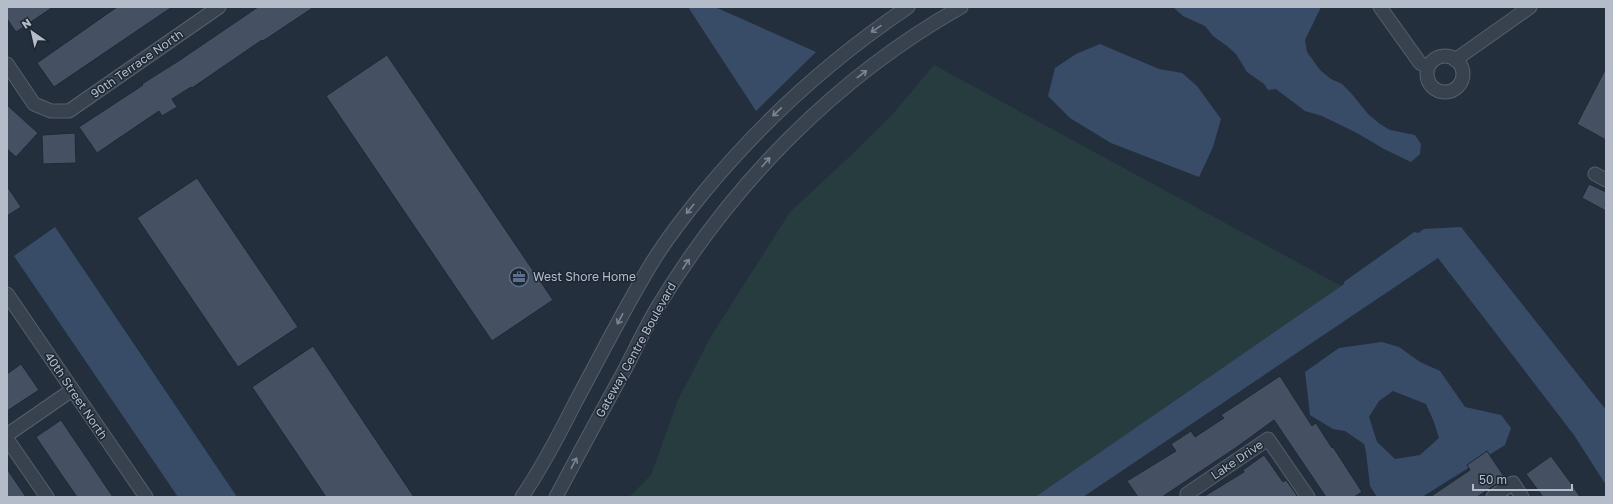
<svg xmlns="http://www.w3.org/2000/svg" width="1613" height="504" viewBox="0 0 1613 504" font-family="'Golos Text',sans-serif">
<rect width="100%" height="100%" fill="#242f3e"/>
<!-- green -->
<polygon fill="#263c3f" points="934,65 1341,286 1035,497 629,497 651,475 678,400 710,338 790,212 846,160 891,116"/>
<!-- water -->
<g fill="#394c67" fill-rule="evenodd">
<polygon points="688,7 715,7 816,52 756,111"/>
<polygon points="1173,7 1321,7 1305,40 1307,52 1320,70 1331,79 1342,84 1351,93 1368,114 1380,124 1390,130 1415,135 1421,144 1420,154 1411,162 1384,149 1357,133 1322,116 1305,111 1276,89 1268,90 1264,84 1247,72 1236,54 1227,46 1213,36 1205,26 1183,16"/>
<polygon points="1100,44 1159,69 1182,73 1197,86 1221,119 1213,147 1199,177 1111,143 1070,118 1048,96 1055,68 1076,54"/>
<polygon points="55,227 237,497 178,497 14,256"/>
<polygon points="1461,227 1606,410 1606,485 1574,435 1438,258 1083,497 1035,497 1424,229"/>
<path d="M1382 342 1399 347 1420 362 1440 371 1465 407 1501 415 1511 428 1505 445 1422 497H1377L1370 486 1366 452 1364 444 1345 431 1333 429 1310 415 1305 372 1339 348ZM1393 391 1426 404 1434 422 1439 438 1420 455 1395 459 1377 442 1369 417 1379 401Z"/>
</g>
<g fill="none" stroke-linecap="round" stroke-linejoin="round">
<!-- stream -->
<polyline stroke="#394c67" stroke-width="4" points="1346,283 1415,234 1420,236"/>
</g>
<!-- building -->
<g fill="#455162" stroke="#1f2835">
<polygon points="7,7 53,7 16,32 7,19"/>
<polygon points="117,7 172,7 54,87 37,63"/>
<polygon points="258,7 314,7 263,41 262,40 192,88 191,87 172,99 177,107 162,116 159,111 97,153 79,127 143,85 142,84 180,60"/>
<polygon points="387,55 553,300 492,341 326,96"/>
<polygon points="1606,68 1606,140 1577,124"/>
<polygon points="7,105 38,133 16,157 7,149"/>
<polygon points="75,133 76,163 43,164 42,135"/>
<polygon points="197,178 298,327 238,367 137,218"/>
<polygon points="1589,184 1606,192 1606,211 1582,198"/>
<polygon points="7,186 21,207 7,216"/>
<polygon points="313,346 414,497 326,497 252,387"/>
<polygon points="21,364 39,390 7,411 7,374"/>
<polygon points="1280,376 1312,426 1316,423 1332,448 1333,447 1362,492 1354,497 1326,497 1274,420 1237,447 1162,497 1138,497 1127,481 1176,451 1171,444 1191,431 1195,437 1224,418 1221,415"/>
<polygon points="61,420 82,451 113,497 77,497 57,468 36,437"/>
<polygon points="1487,451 1505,478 1477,497 1430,497 1470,470 1467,465"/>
<polygon points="1264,455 1283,482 1286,480 1298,497 1203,497 1244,472 1243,470"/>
<polygon points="1551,456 1573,486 1580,497 1543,497 1526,474"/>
<polygon points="7,469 26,497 7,497"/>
</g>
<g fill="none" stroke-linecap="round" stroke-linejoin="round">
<!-- minor casing -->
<g stroke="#565f6c" stroke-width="15">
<g id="minor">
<polyline points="1380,7 1420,63 1428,67"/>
<circle cx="1445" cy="74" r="18"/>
<polyline points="1455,60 1530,7"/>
<polyline points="7,64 34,104 51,111 69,111 219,7"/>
<polyline points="1595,174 1606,180"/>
<polyline points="7,294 146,497"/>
<polyline points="7,435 72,390"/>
<polyline points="7,439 47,497"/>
<path d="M522 497C542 467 559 435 575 403 601 355 625 307 653 261 668 237 686 214 704 192 764 119 831 59 908 7"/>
<path d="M556 497C578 455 601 413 624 371 635 350 645 328 657 308 731 185 835 78 961 7"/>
<polyline points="1189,497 1187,494 1268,439 1308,497"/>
<polyline points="1493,497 1513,483 1522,497"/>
</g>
</g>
<!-- minor -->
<use href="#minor" stroke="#38414e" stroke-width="13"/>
</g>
<!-- one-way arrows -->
<defs><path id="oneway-shaft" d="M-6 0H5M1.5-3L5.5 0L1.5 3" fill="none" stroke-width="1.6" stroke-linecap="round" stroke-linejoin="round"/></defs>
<g stroke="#7c8592">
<use href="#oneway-shaft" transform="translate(876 29) rotate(146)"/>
<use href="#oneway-shaft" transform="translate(862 74) rotate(-37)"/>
<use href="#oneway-shaft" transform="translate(777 112) rotate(137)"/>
<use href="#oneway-shaft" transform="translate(766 162) rotate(-49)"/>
<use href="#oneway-shaft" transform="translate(690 209) rotate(129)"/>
<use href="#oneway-shaft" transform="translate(686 264) rotate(-57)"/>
<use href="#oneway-shaft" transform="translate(620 319) rotate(118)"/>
<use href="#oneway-shaft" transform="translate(574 463) rotate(-62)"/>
</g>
<!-- icons -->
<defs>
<g id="office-ring" transform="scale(1)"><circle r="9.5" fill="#1d2633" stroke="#5c6f8a" stroke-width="1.5"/><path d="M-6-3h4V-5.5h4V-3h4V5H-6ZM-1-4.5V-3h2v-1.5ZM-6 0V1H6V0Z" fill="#5c6f8a"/></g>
</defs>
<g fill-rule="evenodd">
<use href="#office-ring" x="519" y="277"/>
</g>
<g text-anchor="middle" stroke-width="3" stroke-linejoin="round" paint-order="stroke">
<!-- street labels -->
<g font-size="12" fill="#b4bcc9" stroke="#1d2633">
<text transform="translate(137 64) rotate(-35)" y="4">90th Terrace North</text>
<text transform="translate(636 350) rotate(-61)" y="4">Gateway Centre Boulevard</text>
<text transform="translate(76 396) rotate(56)" y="4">40th Street North</text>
<text transform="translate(1237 460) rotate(-34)" y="4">Lake Drive</text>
</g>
<!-- poi labels -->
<g font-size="12" fill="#b4bcc9" stroke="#1d2633" text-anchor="start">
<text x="533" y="281">West Shore Home</text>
</g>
</g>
<!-- border -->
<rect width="1613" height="504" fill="none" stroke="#b4bcc9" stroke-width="16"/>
<!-- north arrow -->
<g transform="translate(32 32) rotate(326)" stroke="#1d2633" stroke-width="3" paint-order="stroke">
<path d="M0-3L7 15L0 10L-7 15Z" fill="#b4bcc9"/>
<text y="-6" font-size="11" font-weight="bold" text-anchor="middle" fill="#b4bcc9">N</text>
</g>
<!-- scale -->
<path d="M1473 484v6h99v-6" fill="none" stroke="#b4bcc9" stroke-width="2"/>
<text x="1479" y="484" font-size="12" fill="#b4bcc9" stroke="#1d2633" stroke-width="3" paint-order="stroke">50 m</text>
</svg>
